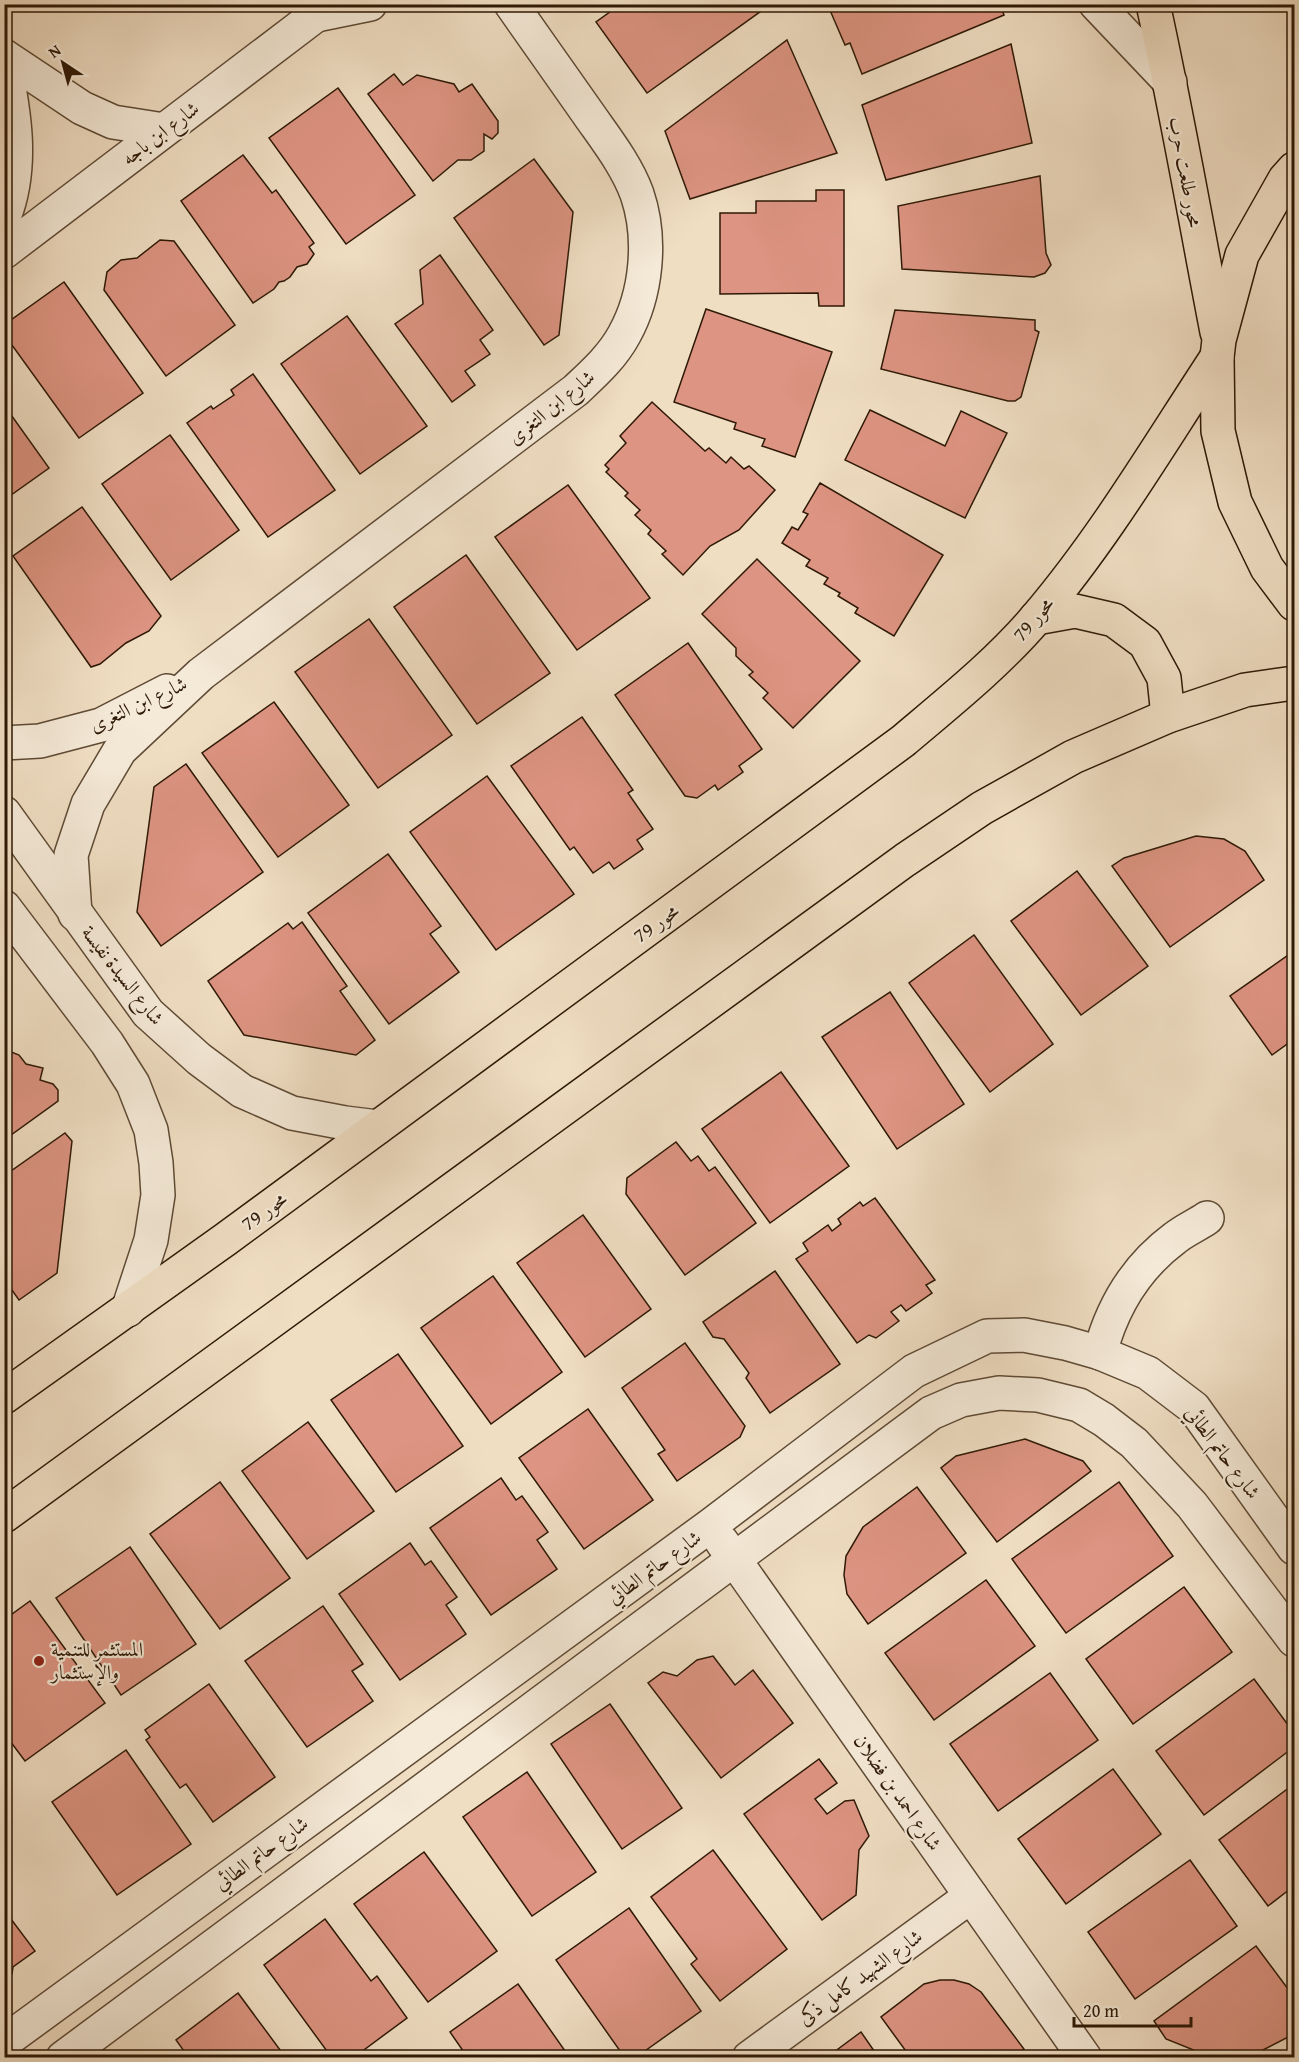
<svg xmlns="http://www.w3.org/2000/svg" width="1299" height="2062" viewBox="0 0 1299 2062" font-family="'Gentium Book Plus',Amiri,serif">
<rect width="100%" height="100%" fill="#f0dec3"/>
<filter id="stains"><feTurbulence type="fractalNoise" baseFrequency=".00333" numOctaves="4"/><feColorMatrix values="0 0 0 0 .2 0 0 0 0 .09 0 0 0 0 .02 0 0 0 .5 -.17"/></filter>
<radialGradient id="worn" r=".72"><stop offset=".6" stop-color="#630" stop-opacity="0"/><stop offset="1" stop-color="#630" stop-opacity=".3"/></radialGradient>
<!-- building -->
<g fill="#dd9482" stroke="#2e1906" stroke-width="1.5">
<polygon points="621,4 771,4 647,93 596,22"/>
<polygon points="833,4 1000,4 1004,15 862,74 850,43 845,45 829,8"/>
<polygon points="787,40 837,153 690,199 665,131"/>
<polygon points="1011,44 1032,143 886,180 862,105"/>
<polygon points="394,74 403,85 417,75 454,84 459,92 472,84 498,121 498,133 492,139 484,134 484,151 471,160 458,160 433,181 368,94"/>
<polygon points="338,88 415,195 346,244 269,138"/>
<polygon points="243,155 272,193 276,190 314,243 309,247 314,254 307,264 297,267 290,277 284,281 279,282 274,289 253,303 181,201"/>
<polygon points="534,159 573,212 559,335 544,345 454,218"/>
<polygon points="1040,176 1046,253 1051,265 1045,273 1034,277 902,269 898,206"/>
<polygon points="816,190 844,190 844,306 819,306 818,293 720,294 720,213 756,213 756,201 816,201"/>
<polygon points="160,240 174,241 235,325 166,376 104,290 107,272 121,260 137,258"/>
<polygon points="440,255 493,330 480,340 490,354 465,371 475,385 452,402 395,324 423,304 420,270"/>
<polygon points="64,282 143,393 79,438 4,334 4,325"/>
<polygon points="706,309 832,352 795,457 762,446 765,439 734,429 736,423 674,402"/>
<polygon points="895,310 1035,320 1035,330 1039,332 1021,397 1015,401 1008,401 881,369"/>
<polygon points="347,316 427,426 360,474 281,364"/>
<polygon points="253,374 335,490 268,537 187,423 211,406 213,409 234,395 231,390"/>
<polygon points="652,402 705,451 709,448 726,463 731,457 744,469 749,466 775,490 739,530 710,546 683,575 662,554 666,551 648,534 651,530 635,515 640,510 625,496 628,493 606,472 609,469 605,465 626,443 620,436"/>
<polygon points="870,410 945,446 961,411 1007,433 965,518 845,460"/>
<polygon points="9,412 49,468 4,500 4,416"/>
<polygon points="170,435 239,530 171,580 102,484"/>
<polygon points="820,483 943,555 894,636 855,613 858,608 838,596 840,593 824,584 828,578 806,566 810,560 782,543 792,527 798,530 808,514 803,512"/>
<polygon points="568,485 650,598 577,650 495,537"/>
<polygon points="82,507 161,616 149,631 126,643 100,664 91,667 13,556"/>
<polygon points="466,555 550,673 477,724 394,607"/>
<polygon points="757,559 860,661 793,728 763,698 768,693 749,675 753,672 736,656 736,648 702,614"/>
<polygon points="4,603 7,629 4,647"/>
<polygon points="369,619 452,735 378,788 295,672"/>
<polygon points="688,643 762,749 739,766 743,772 718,790 715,785 697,798 685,796 615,695"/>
<polygon points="274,702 349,805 278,857 202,753"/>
<polygon points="582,717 633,790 628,793 653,829 637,840 643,849 614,869 609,862 593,873 574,847 570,850 511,766"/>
<polygon points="186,764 263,872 161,946 137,912 154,787"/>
<polygon points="487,776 574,894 496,950 410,832"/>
<polygon points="1196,836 1224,839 1245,851 1264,880 1170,947 1112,866 1124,858"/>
<polygon points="388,854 441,926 430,934 459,972 389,1024 308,913"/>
<polygon points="1077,871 1148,966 1081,1015 1011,921"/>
<polygon points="302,922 347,986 340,991 375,1040 356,1055 244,1035 208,981 288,923 293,929"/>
<polygon points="974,935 1053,1044 990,1092 909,983"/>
<polygon points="1294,951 1294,1039 1272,1055 1230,996"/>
<polygon points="890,992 964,1104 897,1149 822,1037"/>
<polygon points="4,1049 19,1055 26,1064 43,1068 40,1080 53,1084 58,1090 58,1101 4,1140"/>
<polygon points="781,1072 849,1166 770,1223 702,1129"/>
<polygon points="65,1133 72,1141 57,1273 19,1300 4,1279 4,1176"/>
<polygon points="676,1142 691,1161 698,1156 709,1171 715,1167 756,1223 685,1275 626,1194 627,1178"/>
<polygon points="875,1198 935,1280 926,1285 932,1293 906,1311 901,1305 891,1312 899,1321 876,1338 869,1335 857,1343 796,1259 808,1251 803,1243 828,1225 832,1231 841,1224 838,1219 860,1202 863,1206"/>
<polygon points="583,1215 651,1309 585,1357 517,1263"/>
<polygon points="775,1271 840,1364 770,1413 746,1378 749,1373 724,1339 713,1337 703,1322"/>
<polygon points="493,1276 562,1372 491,1424 421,1328"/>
<polygon points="685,1343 745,1426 740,1437 677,1481 658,1454 665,1450 622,1388"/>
<polygon points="398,1354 463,1446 396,1492 331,1400"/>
<polygon points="588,1409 653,1500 584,1549 519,1458"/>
<polygon points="308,1422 374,1511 307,1559 242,1471"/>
<polygon points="1025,1439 1083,1461 1091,1471 997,1542 941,1468 956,1456"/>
<polygon points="501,1478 516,1500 522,1496 548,1532 537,1540 557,1569 491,1615 430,1528"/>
<polygon points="220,1482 290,1578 220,1629 150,1534"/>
<polygon points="1119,1482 1173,1556 1066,1633 1012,1559"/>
<polygon points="917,1487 966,1553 868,1624 847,1594 844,1575 846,1556 863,1527"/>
<polygon points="410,1543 425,1565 431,1561 457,1597 446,1605 466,1634 400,1680 339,1594"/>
<polygon points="130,1547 196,1644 121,1695 56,1598"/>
<polygon points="986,1580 1035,1646 934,1720 885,1653"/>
<polygon points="1184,1587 1232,1652 1133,1724 1086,1659"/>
<polygon points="30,1601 105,1703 25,1761 4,1733 4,1620"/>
<polygon points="323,1606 363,1664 352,1671 373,1701 307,1747 245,1661"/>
<polygon points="713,1656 735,1685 753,1670 793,1723 721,1778 648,1683 663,1672 677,1676 697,1660"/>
<polygon points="1050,1673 1098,1740 998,1811 950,1744"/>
<polygon points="1254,1679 1294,1733 1294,1747 1204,1815 1156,1751"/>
<polygon points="209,1684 275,1777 213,1822 186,1784 180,1788 146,1740 150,1737 145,1730"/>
<polygon points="610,1704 682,1808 622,1849 551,1744"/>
<polygon points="126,1750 191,1844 117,1895 52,1802"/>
<polygon points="819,1759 837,1783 815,1799 827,1814 845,1801 854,1800 869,1836 859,1850 856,1895 822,1920 744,1814"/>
<polygon points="1113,1769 1161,1834 1066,1904 1018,1839"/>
<polygon points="527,1772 596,1872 532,1916 463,1817"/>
<polygon points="1294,1784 1294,1886 1268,1906 1219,1840"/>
<polygon points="713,1850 787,1949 720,2001 691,1964 697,1959 651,1897"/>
<polygon points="424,1852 497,1951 428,2002 354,1904"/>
<polygon points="1190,1860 1237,1926 1135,1999 1088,1932"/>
<polygon points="629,1908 701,2011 635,2058 625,2058 556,1960"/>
<polygon points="5,1911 35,1951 13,1967 12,1974 4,1984"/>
<polygon points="325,1919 371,1981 377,1976 407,2018 353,2058 332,2058 264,1965"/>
<polygon points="1256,1946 1294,1997 1294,2034 1261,2051 1242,2057 1220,2056 1201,2053 1166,2039 1154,2021"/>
<polygon points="940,1980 954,1980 969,1984 981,1992 1024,2049 1012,2058 911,2058 881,2017 924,1984"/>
<polygon points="518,1984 570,2058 468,2058 450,2032"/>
<polygon points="238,1993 286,2058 189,2058 176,2040"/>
<polygon points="861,2032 879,2058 826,2058"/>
</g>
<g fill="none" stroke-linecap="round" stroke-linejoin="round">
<!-- minor casing -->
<g stroke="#5e4a35" stroke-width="36">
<g id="minor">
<polyline points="1096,4 1170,82"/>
<polyline points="316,15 370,4"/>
<polyline points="4,56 82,108 113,122 164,130"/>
<path d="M4 60C14 111 24 166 4 217"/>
<polyline points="4,252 316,15 324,4"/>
<polyline points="4,743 40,741 101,725 167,691"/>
<polyline points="4,813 148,1013 199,1059 242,1091 292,1113 345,1123 378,1127"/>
<polyline points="4,907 107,1043 133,1084 151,1130 156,1163 158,1195 151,1240 128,1310"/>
<path d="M75 914 71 855 88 804 120 750 201 674 576 390C594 373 612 357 624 335 647 294 652 238 637 194 626 164 605 138 587 112 562 76 536 40 511 4"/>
<path d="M1100 1353C1112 1307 1136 1267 1175 1238 1185 1230 1197 1225 1207 1218"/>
<polyline points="722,1542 1085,2058"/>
<polyline points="4,2042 711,1525 914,1371 987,1336 1024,1335 1065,1343 1100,1353 1148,1373 1194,1408 1294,1548"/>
<polyline points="63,2058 931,1413 961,1400 999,1393 1038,1395 1079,1405 1104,1420 1134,1443 1192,1505 1294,1640"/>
<polyline points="749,2058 971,1896"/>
</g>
</g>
<!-- major casing -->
<g stroke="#2e1906" stroke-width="36">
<g id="major">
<path d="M1153 4C1177 113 1196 223 1217 332"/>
<polyline points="1294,169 1285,179 1242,255 1219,340 1217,357 1218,431 1235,502 1267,568 1294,604"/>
<polyline points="1036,618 1075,611 1114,620 1145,643 1164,678 1168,716"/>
<path d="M4 1397 226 1239 903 741C949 702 998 663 1037 617 1105 537 1159 445 1217 357"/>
<polyline points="4,1516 905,860 982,808 1073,757 1168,716 1245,690 1294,683"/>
</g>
</g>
<!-- minor -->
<use href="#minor" stroke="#f5ead8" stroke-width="33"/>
<!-- major -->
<use href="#major" stroke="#f0dec3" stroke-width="33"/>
</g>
<!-- markers -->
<circle fill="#8f2418" stroke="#f5ead8" stroke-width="2" cx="39" cy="1661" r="6"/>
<g text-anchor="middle" stroke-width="4.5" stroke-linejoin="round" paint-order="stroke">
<!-- street labels -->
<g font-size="20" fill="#2e1906" stroke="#f5ead8">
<text transform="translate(160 133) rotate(-37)" y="7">شارع ابن باجه</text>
<text transform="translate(1186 172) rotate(80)" y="7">محور طلعت حرب</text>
<text transform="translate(551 407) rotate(-39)" y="7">شارع ابن التغرى</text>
<text transform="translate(1033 619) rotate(-49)" y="7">محور 79</text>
<text transform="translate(138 704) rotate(-25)" y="7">شارع ابن التغرى</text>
<text transform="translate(656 923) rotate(-36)" y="7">محور 79</text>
<text transform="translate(123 975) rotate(52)" y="7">شارع السيدة نفيسة</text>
<text transform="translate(264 1211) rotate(-36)" y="7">محور 79</text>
<text transform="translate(1223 1452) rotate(53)" y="7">شارع حاتم الطائي</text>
<text transform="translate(654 1567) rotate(-36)" y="7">شارع حاتم الطائي</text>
<text transform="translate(898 1792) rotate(55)" y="7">شارع احمد بن فضلان</text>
<text transform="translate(261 1853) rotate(-36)" y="7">شارع حاتم الطائي</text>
<text transform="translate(860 1977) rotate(-36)" y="7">شارع الشهيد كامل ذكى</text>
</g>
<!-- poi labels -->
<g font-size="20" fill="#2e1906" stroke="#f5ead8" text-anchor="start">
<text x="51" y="1656">المستثمر للتنمية<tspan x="51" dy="23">والإستثمار</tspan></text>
</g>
</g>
<!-- margin -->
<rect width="1299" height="2062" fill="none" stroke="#f0dec3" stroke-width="24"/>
<rect x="6" y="6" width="1287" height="2050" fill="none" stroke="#2e1906" stroke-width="3"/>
<rect x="12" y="12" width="1275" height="2038" fill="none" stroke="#2e1906" stroke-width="1.5"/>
<!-- north arrow -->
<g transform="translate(63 63) rotate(324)" stroke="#f5ead8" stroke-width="4.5" paint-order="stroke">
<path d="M0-4.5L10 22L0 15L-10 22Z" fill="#2e1906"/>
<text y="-9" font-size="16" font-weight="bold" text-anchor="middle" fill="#2e1906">N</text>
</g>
<!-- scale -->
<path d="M1074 2017v9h117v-9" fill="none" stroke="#2e1906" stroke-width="3"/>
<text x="1083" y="2017" font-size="18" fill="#2e1906" stroke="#f5ead8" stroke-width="4.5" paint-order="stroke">20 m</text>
<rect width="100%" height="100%" filter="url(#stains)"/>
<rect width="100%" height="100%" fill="url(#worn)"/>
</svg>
